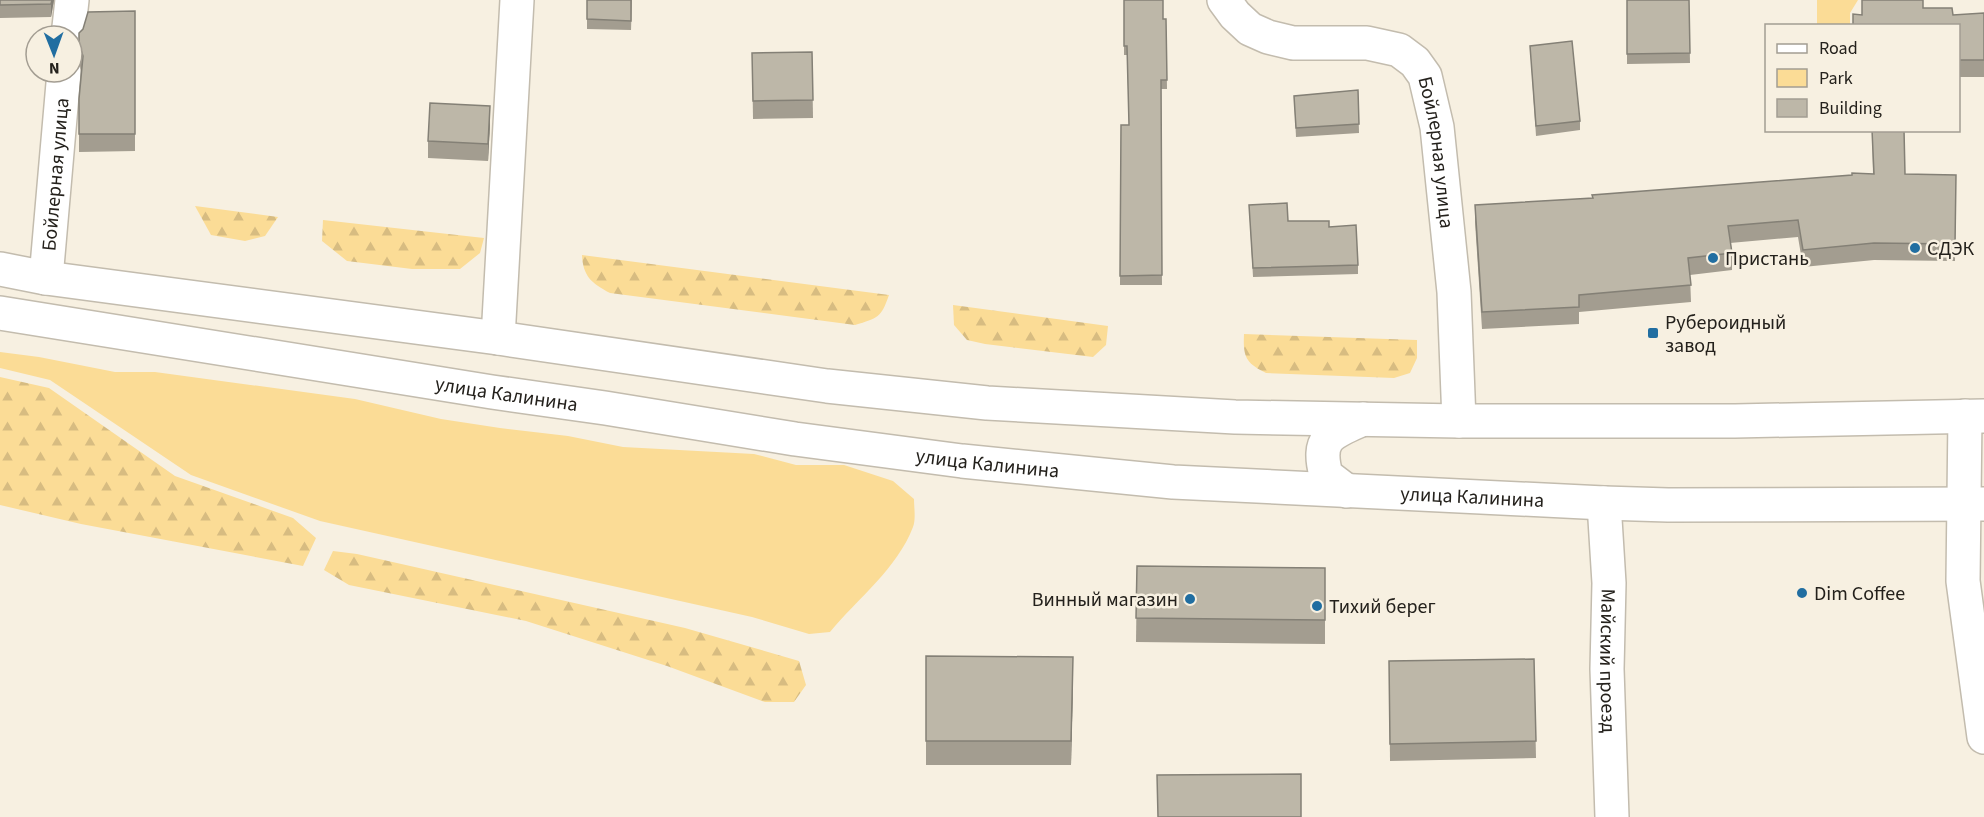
<svg xmlns="http://www.w3.org/2000/svg" width="1984" height="817" viewBox="0 0 1984 817" font-family="'Source Sans 3',sans-serif">
<defs>
<pattern id="forest-firs" width="22" height="20" patternUnits="userSpaceOnUse" patternTransform="scale(1.5)"><rect width="22" height="20" fill="#fbdc96"/><path d="M5 1l3.5 6h-7zM16 11l3.5 6h-7z" fill="#d7bc81"/></pattern>
</defs>
<rect width="100%" height="100%" fill="#f7f0e1"/>
<!-- green -->
<g fill="#fbdc96">
<polygon points="1817,0 1858,0 1850,13 1850,25 1817,25"/>
<path d="M0 352 39 357 115 372H155L355 399 441 419 500 428 568 436 623 447 754 454 796 465H844L893 481 914 499C914 507 916 519 913 527 897 569 858 598 830 632L809 634 752 617 320 521 191 475 50 380 0 368Z"/>
</g>
<!-- forest -->
<g fill="url(#forest-firs)">
<polygon points="195,206 278,217 265,236 245,241 211,235"/>
<polygon points="323,220 484,238 480,253 460,269 412,269 347,261 322,241"/>
<path d="M582 255 889 295C881 318 878 318 855 325L610 293C591 283 583 276 582 255Z"/>
<polygon points="953,305 1108,326 1106,345 1093,357 985,344 967,340 954,325"/>
<path d="M1244 334 1417 340V358L1410 373 1394 378 1266 373C1245 363 1243 356 1244 334Z"/>
<polygon points="0,377 49,388 175,476 293,518 316,538 303,566 81,524 0,505"/>
<polygon points="333,551 357,554 685,628 799,661 806,685 794,702 765,702 667,666 526,621 349,585 324,570"/>
</g>
<g fill="none" stroke-linecap="round" stroke-linejoin="round">
<!-- street casing -->
<g stroke="#c3bcae" stroke-width="36">
<g id="street">
<path id="s1" d="M1224 0 1235 15 1250 29 1268 37 1293 43H1367L1399 50 1415 62 1425 76 1437 127 1454 292 1459 421"/>
<polyline points="68,36 72,0"/>
<path id="s2" d="M46 278 64 72"/>
<polyline points="498,338 517,0"/>
<polyline points="1965,416 1963,581 1984,737"/>
<path id="s3" d="M1604 503 1609 583 1607 669 1612 817"/>
</g>
</g>
<!-- highway casing -->
<g stroke="#c3bcae" stroke-width="36">
<g id="highway">
<polyline points="0,269 46,278 498,338 827,386 987,403 1235,417 1459,421 1735,421 1984,416"/>
<path id="s4" d="M0 313 492 392 605 408 795 439 962 461 1173 482 1604 503 1668 505 1984 504"/>
<path d="M1347 491 1326 475C1316 437 1331 433 1363 419"/>
</g>
</g>
<!-- street -->
<use href="#street" stroke="#fff" stroke-width="33"/>
<!-- highway -->
<use href="#highway" stroke="#fff" stroke-width="33"/>
</g>
<!-- wall -->
<g fill="#a39d90">
<polygon points="0,0 54,0 51,17 0,18"/>
<polygon points="587,0 632,0 631,30 587,29"/>
<polygon points="1124,0 1163,19 1166,19 1167,89 1161,89 1162,285 1120,285 1121,125 1129,125 1127,55 1124,55"/>
<polygon points="1627,0 1689,0 1690,63 1627,64"/>
<polygon points="1923,8 1953,15 1984,13 1984,77 1959,77 1959,26 1862,15"/>
<polygon points="135,11 135,151 79,152 79,99 81,70 79,61 79,33"/>
<polygon points="1530,46 1580,121 1580,130 1536,136"/>
<polygon points="812,52 813,118 753,119 752,53"/>
<polygon points="1358,90 1359,133 1296,137 1294,96"/>
<polygon points="490,123 488,161 428,158 428,141"/>
<polygon points="1872,130 1904,130 1905,174 1956,175 1955,261 1874,260 1803,267 1798,237 1730,243 1732,253 1732,270 1690,275 1691,302 1579,312 1579,324 1482,329 1475,222 1475,205 1592,198 1873,174"/>
<polygon points="1249,205 1288,221 1329,227 1358,265 1358,274 1253,277"/>
<polygon points="1137,566 1325,568 1325,644 1136,642"/>
<polygon points="926,656 1073,681 1071,765 926,765"/>
<polygon points="1534,659 1536,758 1390,761 1389,661"/>
</g>
<!-- shaded-wall -->
<g fill="#848076">
<polygon points="52,0 54,0 51,17 51,4"/>
<polygon points="490,106 490,123 488,161 488,144"/>
<polygon points="1073,657 1073,681 1071,765 1071,741"/>
</g>
<!-- building -->
<g fill="#bdb7a8" stroke="#848076" stroke-width="1.5">
<polygon points="0,0 52,0 51,4 0,5"/>
<polygon points="587,0 631,0 631,21 587,19"/>
<polygon points="1124,0 1163,0 1163,19 1166,19 1167,80 1161,80 1162,275 1120,276 1121,125 1129,125 1127,46 1124,46"/>
<polygon points="1627,0 1689,0 1690,53 1627,54"/>
<polygon points="1862,0 1923,0 1923,8 1952,8 1953,15 1984,13 1984,60 1959,60 1959,26 1853,26 1853,14 1862,15"/>
<polygon points="135,11 135,134 79,134 79,99 83,56 79,44 79,33 83,29 88,12"/>
<polygon points="1572,41 1580,121 1536,126 1530,46"/>
<polygon points="812,52 813,100 753,101 752,53"/>
<polygon points="1358,90 1359,124 1296,128 1294,96"/>
<polygon points="430,103 490,106 488,144 428,141"/>
<polygon points="1872,130 1904,130 1905,174 1956,175 1955,244 1874,243 1803,250 1798,220 1728,226 1732,253 1688,258 1691,285 1579,295 1579,307 1482,312 1475,205 1593,198 1592,195 1852,175 1852,173 1874,174"/>
<polygon points="1287,203 1288,221 1329,221 1329,227 1356,225 1358,265 1253,268 1249,205"/>
<polygon points="1137,566 1325,568 1325,620 1136,618"/>
<polygon points="926,656 1073,657 1071,741 926,741"/>
<polygon points="1534,659 1536,741 1390,744 1389,661"/>
<polygon points="1301,774 1301,817 1158,817 1157,775"/>
</g>
<!-- markers -->
<g fill="#216ea1" stroke="#f7f0e1" stroke-width="2">
<circle cx="1915" cy="248" r="6"/>
<circle cx="1713" cy="258" r="6"/>
<rect x="1647" y="327" width="12" height="12" rx="3"/>
<circle cx="1802" cy="593" r="6"/>
<circle cx="1190" cy="599" r="6"/>
<circle cx="1317" cy="606" r="6"/>
</g>
<g text-anchor="middle" stroke-width="5" stroke-linejoin="round" paint-order="stroke">
<!-- street labels -->
<g font-size="20" fill="#24211c" stroke="#f7f0e1">
<text dy="7" stroke="none"><textPath href="#s1" startOffset="306">Бойлерная улица</textPath></text>
<text dy="7" stroke="none"><textPath href="#s2" startOffset="104">Бойлерная улица</textPath></text>
<text dy="7" stroke="none"><textPath href="#s4" startOffset="513">улица Калинина</textPath></text>
<text dy="7" stroke="none"><textPath href="#s4" startOffset="999">улица Калинина</textPath></text>
<text dy="7" stroke="none"><textPath href="#s4" startOffset="1485">улица Калинина</textPath></text>
<text dy="7" stroke="none"><textPath href="#s3" startOffset="158">Майский проезд</textPath></text>
</g>
<!-- poi labels -->
<g font-size="20" fill="#24211c" stroke="#f7f0e1" text-anchor="start">
<text x="1927" y="255">СДЭК</text>
<text x="1725" y="265">Пристань</text>
<text x="1665" y="329">Рубероидный<tspan x="1665" dy="23">завод</tspan></text>
<text x="1814" y="600">Dim Coffee</text>
<text x="1178" y="606" text-anchor="end">Винный магазин</text>
<text x="1329" y="613">Тихий берег</text>
</g>
</g>
<!-- legend -->
<rect x="1765" y="24" width="195" height="108" fill="#f7f0e1" stroke="#a39d92" stroke-width="1.5"/>
<rect x="1777" y="44" width="30" height="9" fill="#ffffff" stroke="#a39d92" stroke-width="1.5"/>
<text x="1819" y="54" font-size="18" fill="#24211c">Road</text>
<rect x="1777" y="69" width="30" height="18" fill="#fbdc96" stroke="#a39d92" stroke-width="1.5"/>
<text x="1819" y="84" font-size="18" fill="#24211c">Park</text>
<rect x="1777" y="99" width="30" height="18" fill="#bdb7a8" stroke="#a39d92" stroke-width="1.5"/>
<text x="1819" y="114" font-size="18" fill="#24211c">Building</text>
<!-- north arrow -->
<g transform="translate(54 54) rotate(179)"><circle r="28" fill="#f7f0e1" stroke="#a39d92" stroke-width="1.5"/>
<path d="M0-4.5L10 22L0 15L-10 22Z" fill="#216ea1"/>
<text y="-9" font-size="16" font-weight="bold" text-anchor="middle" fill="#24211c">N</text>
</g>
</svg>
